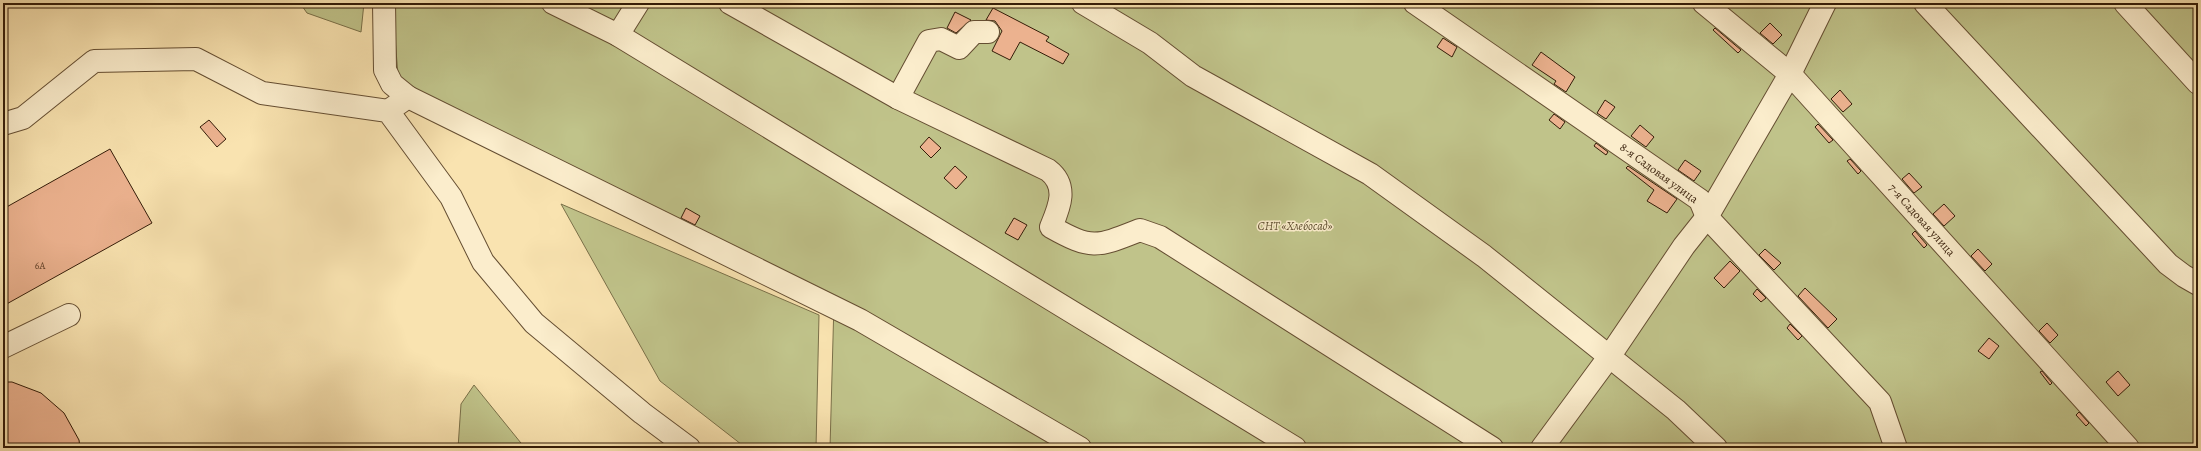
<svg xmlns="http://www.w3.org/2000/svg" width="2201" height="451" viewBox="0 0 2201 451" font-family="Alegreya,serif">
<rect width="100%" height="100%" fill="#f9e3b0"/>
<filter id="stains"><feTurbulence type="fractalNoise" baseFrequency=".005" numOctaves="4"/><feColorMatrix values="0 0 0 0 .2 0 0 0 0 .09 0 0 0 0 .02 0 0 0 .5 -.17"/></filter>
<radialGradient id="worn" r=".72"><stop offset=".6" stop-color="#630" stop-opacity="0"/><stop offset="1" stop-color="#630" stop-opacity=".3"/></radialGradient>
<!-- green -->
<g fill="#c0c38a" stroke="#7a7049">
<polygon points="300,3 364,3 361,32 307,13"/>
<polygon points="392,3 2198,3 2198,448 830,448 834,302 399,86"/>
<polygon points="561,204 819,315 816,448 746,448 660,381"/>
<polygon points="474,385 525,448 458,448 461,404"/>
</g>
<!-- building -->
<g fill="#ecb28f" stroke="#341c08">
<polygon points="993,8 1049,37 1046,41 1069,54 1063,64 1020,42 1010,60 992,51 1002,31 995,21 986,20"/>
<polygon points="955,12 971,20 956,33 947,28"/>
<polygon points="1770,23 1782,35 1773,44 1760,33"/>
<polygon points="1715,28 1741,50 1738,53 1713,30"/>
<polygon points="1443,38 1457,47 1452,57 1437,47"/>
<polygon points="1541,52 1575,77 1566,92 1554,84 1556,81 1532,65"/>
<polygon points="1840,90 1852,104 1843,112 1831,99"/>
<polygon points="1605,100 1615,107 1606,119 1597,113"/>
<polygon points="1554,114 1565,122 1560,129 1549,120"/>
<polygon points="209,120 226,139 217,147 200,127"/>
<polygon points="1818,124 1833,140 1829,143 1815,127"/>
<polygon points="1640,125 1654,137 1646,147 1631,136"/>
<polygon points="929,137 941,148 931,158 920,147"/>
<polygon points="1596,143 1608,152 1606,155 1594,146"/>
<polygon points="110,149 152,223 3,306 3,209"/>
<polygon points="1850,159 1861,171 1858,174 1847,161"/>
<polygon points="1685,160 1701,171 1694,181 1678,170"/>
<polygon points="955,166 967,177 956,189 944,178"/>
<polygon points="1628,166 1677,199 1667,213 1647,201 1654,190 1626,168"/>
<polygon points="1909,173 1922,187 1914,193 1902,179"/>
<polygon points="1944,204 1955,216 1944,226 1933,214"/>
<polygon points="686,208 700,216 695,225 681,218"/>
<polygon points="1014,218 1027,225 1018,240 1005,233"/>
<polygon points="1915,231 1927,245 1924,248 1912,234"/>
<polygon points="1765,249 1781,263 1774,270 1759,255"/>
<polygon points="1978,249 1992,264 1985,271 1971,256"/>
<polygon points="1730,261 1740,271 1724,288 1714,278"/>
<polygon points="1805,288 1837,319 1828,328 1798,296"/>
<polygon points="1757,289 1766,298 1761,302 1753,294"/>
<polygon points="2047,323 2058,335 2050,343 2039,331"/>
<polygon points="1790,324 1802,336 1798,340 1787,328"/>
<polygon points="1989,338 1999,346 1989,359 1978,351"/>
<polygon points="2042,371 2052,383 2050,385 2040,372"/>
<polygon points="2118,371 2130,385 2118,396 2106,382"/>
<polygon points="3,382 12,382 41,393 64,413 79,440 80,448 3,448"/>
<polygon points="2079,412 2089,423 2086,426 2076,415"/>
</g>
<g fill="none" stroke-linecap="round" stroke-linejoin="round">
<!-- minor casing -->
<g stroke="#654e32" stroke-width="24">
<g id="minor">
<polyline points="384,3 385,70 392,84 408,97"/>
<polyline points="553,3 618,35 1295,448"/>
<path d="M730 3 898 98 1048 170C1069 186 1059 208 1051 227 1092 250 1097 247 1140 230L1160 237 1492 448"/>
<polyline points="1083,3 1150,43 1193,76 1370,174 1484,256 1676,410 1716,448"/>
<polyline points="1415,3 1700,200 1707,217 1880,402 1896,448"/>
<polyline points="1704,3 1790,74 2128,448"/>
<polyline points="1925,3 2168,264 2184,276 2198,284"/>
<polyline points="2125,3 2198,83"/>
<polyline points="618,35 638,3"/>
<polyline points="898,98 929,41 941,39 959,48 974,32 988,32"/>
<polyline points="388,111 408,97 860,320 1080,448"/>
<polyline points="3,124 23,118 94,61 196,59 262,93 388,111 451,197 483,262 534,323 642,413 689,448"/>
<polyline points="3,347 69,315"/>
<polyline points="1542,448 1609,357 1684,246 1707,217 1790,74 1825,3"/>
</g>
</g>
<!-- minor -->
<use href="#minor" stroke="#fbedcc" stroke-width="22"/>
</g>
<g text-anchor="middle" stroke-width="3" stroke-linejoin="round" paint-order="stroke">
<!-- number labels -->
<g font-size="10" fill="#62422a">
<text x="40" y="269">6А</text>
</g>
<!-- street labels -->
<g font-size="12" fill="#341c08" stroke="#fbedcc">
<text transform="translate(1659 173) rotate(36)" y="4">8-я Садовая улица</text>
<text transform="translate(1922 220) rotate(48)" y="4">7-я Садовая улица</text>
</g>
<!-- park labels -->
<g font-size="12" font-style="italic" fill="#5e4e2f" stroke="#fbedcc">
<text x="1295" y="230">СНТ «Хлебосад»</text>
</g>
</g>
<!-- margin -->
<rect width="2201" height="451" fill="none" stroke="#f9e3b0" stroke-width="16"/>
<rect x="4" y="4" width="2193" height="443" fill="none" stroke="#341c08" stroke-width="2"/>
<rect x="8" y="8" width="2185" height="435" fill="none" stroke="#341c08"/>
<rect width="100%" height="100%" filter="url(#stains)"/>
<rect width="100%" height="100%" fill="url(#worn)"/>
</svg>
